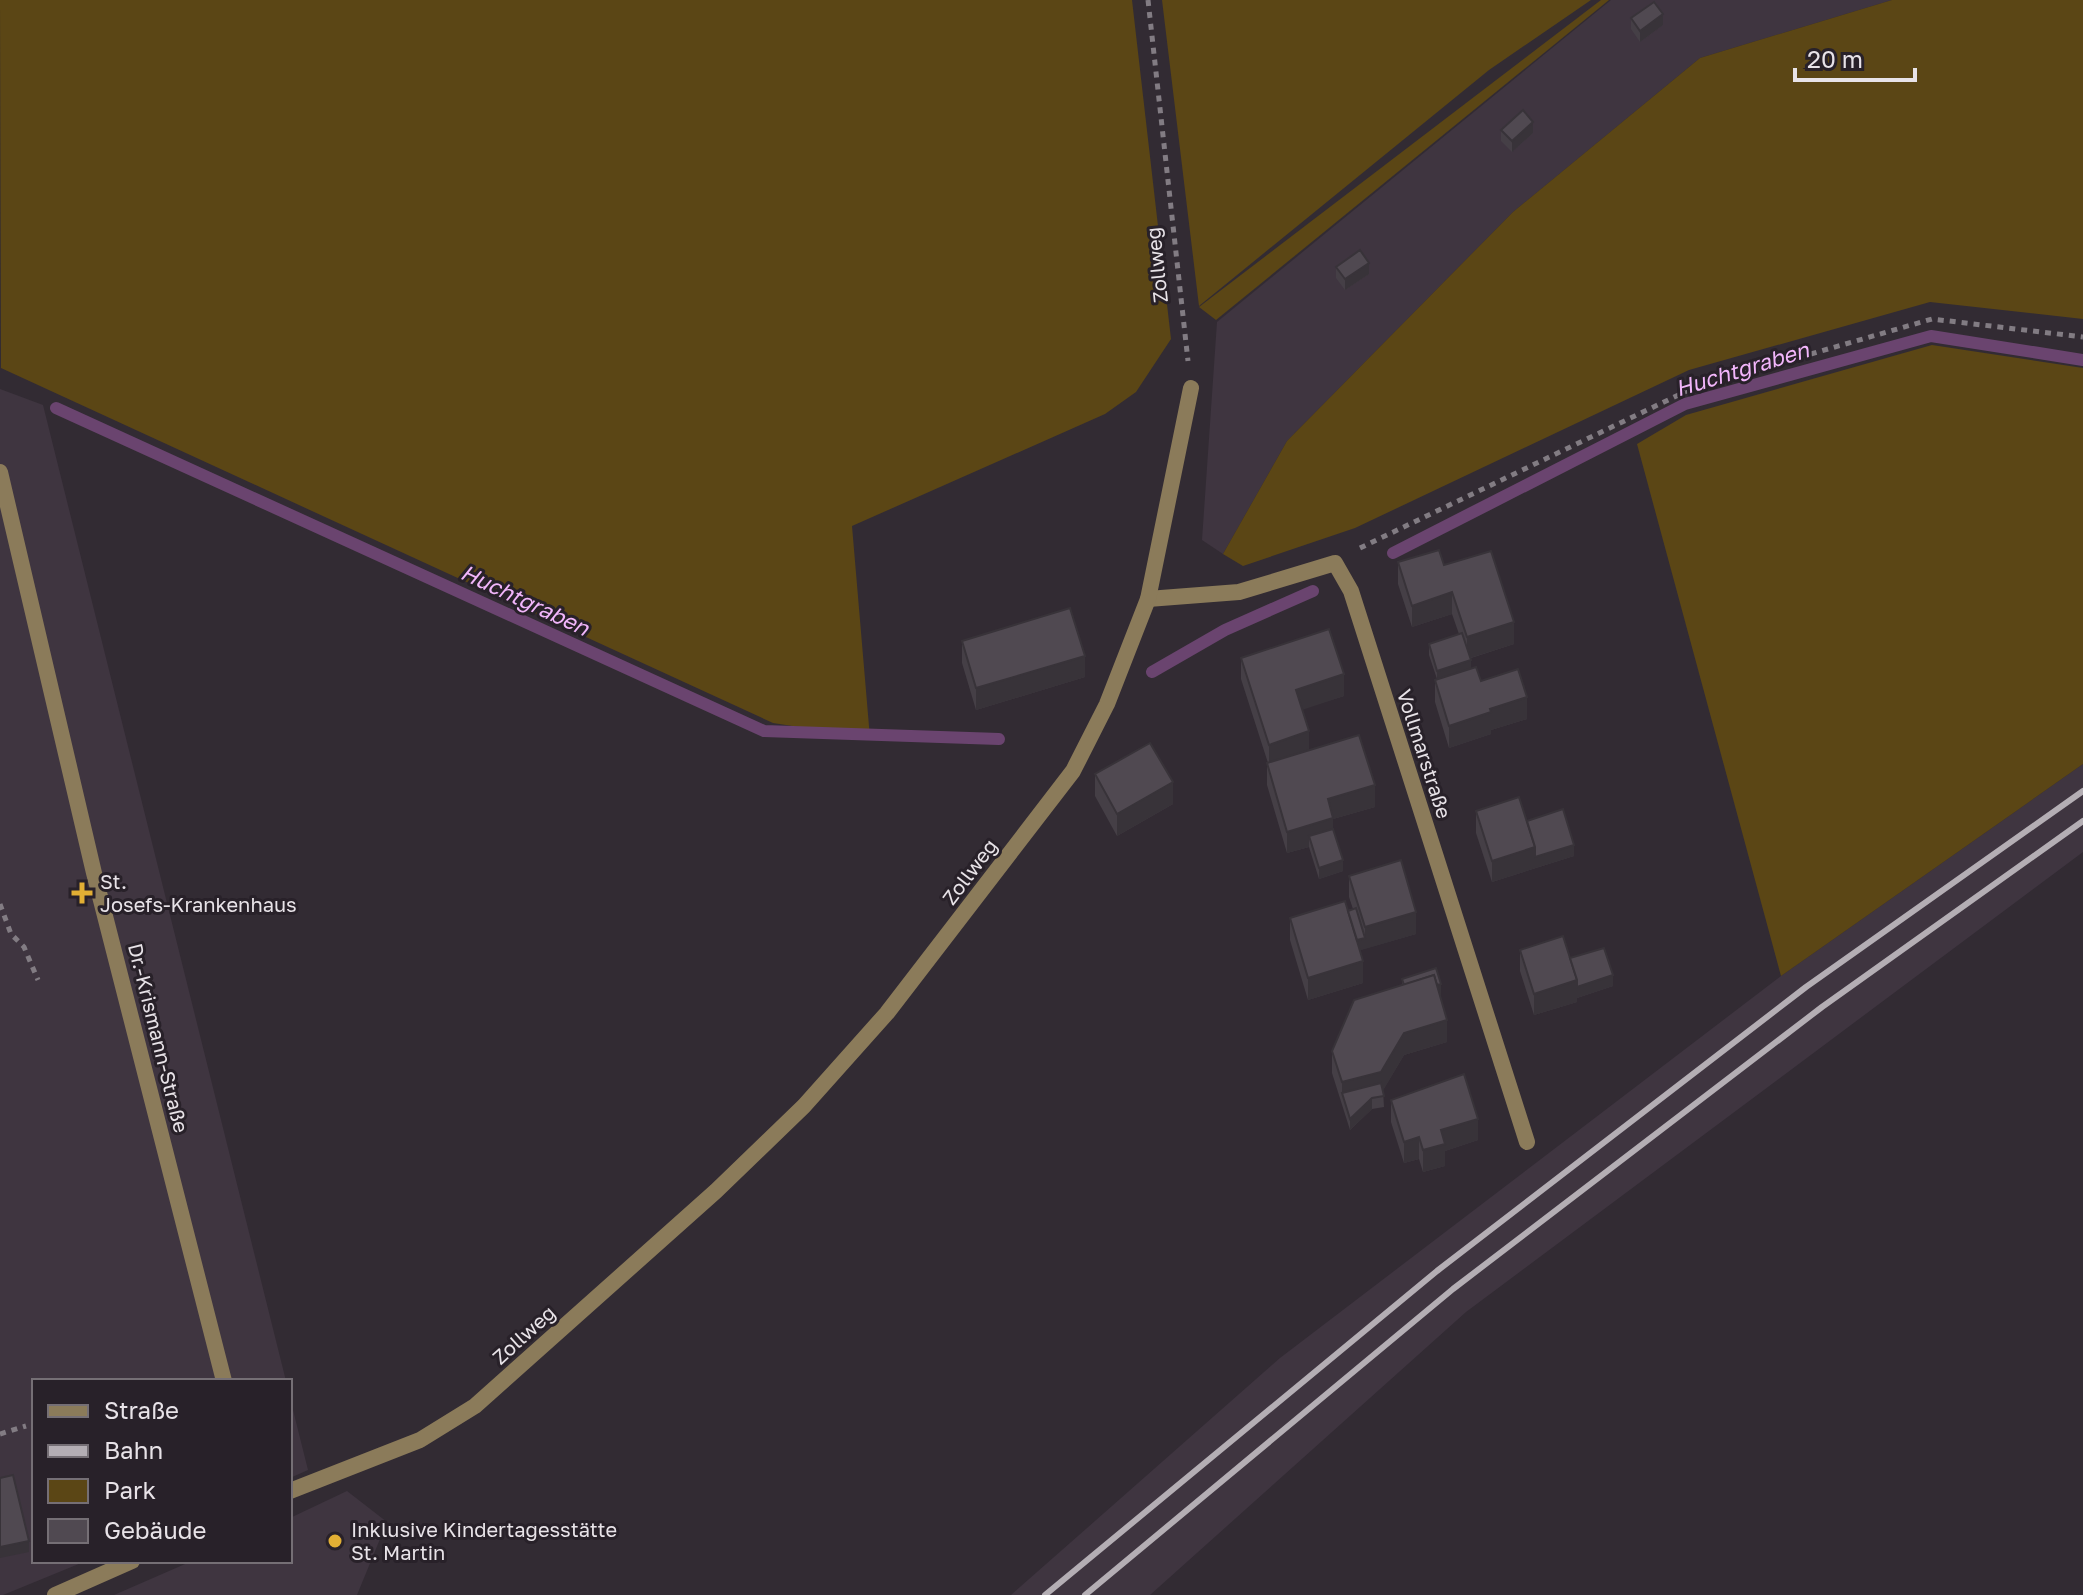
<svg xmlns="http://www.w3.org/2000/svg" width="2083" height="1595" viewBox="0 0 2083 1595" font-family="'Golos Text',sans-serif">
<rect width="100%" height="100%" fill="#322b33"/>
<!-- built -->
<g fill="#3f3540">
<polygon points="1611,0 1892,0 1700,58 1513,212 1287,441 1223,554 1202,540 1217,322"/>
<polygon points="0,389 43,405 286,1381 34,1381 34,1561 86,1561 3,1595 0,1595"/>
<polygon points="2083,764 2083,852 1466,1312 1150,1595 1011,1595 1280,1358 1781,976"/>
<polygon points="290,1398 308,1470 290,1478"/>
<polygon points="347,1491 387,1522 357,1595 114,1595 192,1561 290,1561 290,1518"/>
</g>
<!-- green -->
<g fill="#5b4615">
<polygon points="0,0 1132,0 1171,339 1136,392 1105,414 852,526 870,738 773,723 1,368"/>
<polygon points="1162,0 1591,0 1489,70 1199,306"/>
<polygon points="1601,0 1609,0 1216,320 1199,307"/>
<polygon points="1892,0 2083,0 2083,319 1930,302 1689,370 1355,528 1243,566 1223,554 1287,441 1513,212 1700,58"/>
<polygon points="1932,345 2083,368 2083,764 1781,976 1637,444 1686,415"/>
</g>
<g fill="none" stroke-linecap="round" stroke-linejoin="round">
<!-- stream -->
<g stroke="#6a446f" stroke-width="12">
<polyline points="56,408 764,731 999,739"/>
<polyline points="1393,553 1685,404 1931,336 2083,360"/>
<polyline points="1152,672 1225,630 1313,591"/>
</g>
<!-- path -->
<g stroke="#827c83" stroke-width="5" stroke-dasharray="6 6" stroke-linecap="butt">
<polyline points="1148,0 1188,361"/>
<polyline points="1360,548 1693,388 1932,319 2083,337"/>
<polyline points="0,904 11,934 24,947 38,980"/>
<polyline points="0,1434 26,1426"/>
</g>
<!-- minor -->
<g stroke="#8b7b5a" stroke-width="16">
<polyline points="0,472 94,873 224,1381"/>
<polyline points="1148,599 1239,592 1335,563 1351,591 1527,1142"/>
<polyline points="290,1491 420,1440 475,1406 716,1191 804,1106 887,1013 1073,771 1107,704 1148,599 1191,388"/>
<polyline points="55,1595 132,1561"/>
</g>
<!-- rail -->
<g stroke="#b4aeb4" stroke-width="6">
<polyline points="1045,1595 1437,1271 1806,987 2083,791"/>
<polyline points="1085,1595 1453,1289 1822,1007 2083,821"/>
</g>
</g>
<!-- wall -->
<g fill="#453f46">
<polygon points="1631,18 1663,25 1640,42 1631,29"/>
<polygon points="1501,130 1533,133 1512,152 1501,141"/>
<polygon points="1336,267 1369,274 1345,290 1336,278"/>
<polygon points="1398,562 1444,565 1514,644 1471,658 1471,668 1481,681 1527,719 1491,730 1491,734 1449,748 1435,702 1435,680 1437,679 1429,655 1429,644 1459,634 1452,614 1412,627 1398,584"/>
<polygon points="962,641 1085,677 976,710 962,663"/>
<polygon points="1241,658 1344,696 1302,709 1309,750 1375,807 1333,819 1333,829 1343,871 1319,879 1309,847 1287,853 1267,785 1267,763 1268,763 1241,679"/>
<polygon points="1095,774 1173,804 1117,836 1095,796"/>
<polygon points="1476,811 1527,821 1574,856 1492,882 1476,833"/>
<polygon points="1349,876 1416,934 1360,950 1363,983 1308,1000 1290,940 1290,918 1353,909 1349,897"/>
<polygon points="1520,950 1570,958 1613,986 1577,998 1577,1002 1534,1015 1520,971"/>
<polygon points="1402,979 1441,995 1440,995 1447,1042 1404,1055 1383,1090 1384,1107 1372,1109 1350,1130 1332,1073 1332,1051 1402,985"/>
<polygon points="1391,1100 1478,1140 1445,1151 1445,1166 1423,1172 1419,1159 1404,1163 1391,1122"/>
</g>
<!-- shaded-wall -->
<g fill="#383339">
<polygon points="1663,14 1663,25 1640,42 1640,31"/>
<polygon points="1533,122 1533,133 1512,152 1512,141"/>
<polygon points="1369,263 1369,274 1345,290 1345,279"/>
<polygon points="1452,592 1452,614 1412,627 1412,606"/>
<polygon points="1514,622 1514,644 1467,659 1467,637"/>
<polygon points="1085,656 1085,677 976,710 976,688"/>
<polygon points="1471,660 1471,671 1437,682 1437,671"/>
<polygon points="1344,674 1344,696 1296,712 1296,690"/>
<polygon points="1527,697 1527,719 1491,730 1491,734 1449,748 1449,726 1490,709"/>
<polygon points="1309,731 1309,753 1269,766 1269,745"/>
<polygon points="1173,782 1173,804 1117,836 1117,814"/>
<polygon points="1375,785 1375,807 1333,819 1333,840 1309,836 1309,847 1287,853 1287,832 1328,799"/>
<polygon points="1574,845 1574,856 1492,882 1492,861 1535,847"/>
<polygon points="1343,860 1343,871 1319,879 1319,868"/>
<polygon points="1416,912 1416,934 1365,949 1365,927"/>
<polygon points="1365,938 1365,949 1354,952 1354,941"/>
<polygon points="1363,961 1363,983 1308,1000 1308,978"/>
<polygon points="1613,975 1613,986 1577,998 1577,1002 1534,1015 1534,994 1577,980"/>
<polygon points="1441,984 1441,995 1407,1005 1407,994"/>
<polygon points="1447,1020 1447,1042 1404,1055 1381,1094 1342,1093 1342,1082 1404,1033"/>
<polygon points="1372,1098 1372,1109 1350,1130 1350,1119"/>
<polygon points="1478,1119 1478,1140 1445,1151 1445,1166 1423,1172 1423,1150 1441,1130"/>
<polygon points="1419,1137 1419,1159 1404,1163 1404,1142"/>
<polygon points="29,1541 29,1552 0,1558 0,1547"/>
</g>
<!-- building -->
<g fill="#504951" stroke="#383339" stroke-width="2">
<polygon points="1654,2 1663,14 1640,31 1631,18"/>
<polygon points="1523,110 1533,122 1512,141 1501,130"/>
<polygon points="1360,250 1369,263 1345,279 1336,267"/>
<polygon points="1439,550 1444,565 1491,551 1514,622 1467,637 1452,592 1412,606 1398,562"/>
<polygon points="1070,608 1085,656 976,688 962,641"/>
<polygon points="1329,629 1344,674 1296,690 1309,731 1269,745 1241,658"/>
<polygon points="1462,633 1471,660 1437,671 1429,644"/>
<polygon points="1476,667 1481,681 1518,669 1527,697 1490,709 1491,712 1449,726 1435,680"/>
<polygon points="1359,735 1375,785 1328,799 1333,818 1287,832 1267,763"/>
<polygon points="1150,743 1173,782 1117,814 1095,774"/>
<polygon points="1519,797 1535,847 1492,861 1476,811"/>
<polygon points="1563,809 1574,845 1535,857 1535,847 1527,821"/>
<polygon points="1333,829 1343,860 1319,868 1309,836"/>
<polygon points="1401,860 1416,912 1365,927 1349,876"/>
<polygon points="1345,901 1363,961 1308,978 1290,918"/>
<polygon points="1356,908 1365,938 1357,940 1348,911"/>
<polygon points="1563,936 1577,980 1534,994 1520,950"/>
<polygon points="1604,948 1613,975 1577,987 1577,980 1570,958"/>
<polygon points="1436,968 1441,984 1437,985 1434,975 1404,985 1402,979"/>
<polygon points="1434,975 1447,1020 1404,1033 1381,1072 1342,1082 1332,1051 1354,1000"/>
<polygon points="1464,1074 1478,1119 1441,1130 1445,1144 1423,1150 1419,1137 1404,1142 1391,1100"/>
<polygon points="1381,1083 1384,1096 1372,1098 1350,1119 1342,1093"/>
<polygon points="13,1475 29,1541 0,1547 0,1478"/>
</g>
<!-- markers -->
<g fill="#e2af34" stroke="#282129" stroke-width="3">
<path d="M78 881h8v8h8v8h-8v8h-8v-8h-8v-8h8z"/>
<circle cx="335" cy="1541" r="8"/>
</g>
<g text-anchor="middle" stroke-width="6" stroke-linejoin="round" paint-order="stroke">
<!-- street labels -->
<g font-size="20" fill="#e8e3e8" stroke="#282129">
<text transform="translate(1157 265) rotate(-96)" y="7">Zollweg</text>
<text transform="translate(1424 754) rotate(72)" y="7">Vollmarstraße</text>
<text transform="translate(970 872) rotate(-53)" y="7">Zollweg</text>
<text transform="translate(158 1038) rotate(76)" y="7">Dr.-Krismann-Straße</text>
<text transform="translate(524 1335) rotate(-42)" y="7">Zollweg</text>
</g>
<!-- poi labels -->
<g font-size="20" fill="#e8e3e8" stroke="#282129" text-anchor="start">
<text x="100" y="889">St.<tspan x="100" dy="23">Josefs-Krankenhaus</tspan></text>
<text x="351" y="1537">Inklusive Kindertagesstätte<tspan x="351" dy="23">St. Martin</tspan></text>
</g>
<!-- water labels -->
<g font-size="22" font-style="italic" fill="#f2b6fb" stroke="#282129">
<text transform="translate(1742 369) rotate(-17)" y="8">Huchtgraben</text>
<text transform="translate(525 600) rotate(25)" y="8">Huchtgraben</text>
</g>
</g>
<!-- legend -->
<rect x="32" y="1379" width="260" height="184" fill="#282129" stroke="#756f75" stroke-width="2"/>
<rect x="48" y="1405" width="40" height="12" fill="#8b7b5a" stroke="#756f75" stroke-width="2"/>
<text x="104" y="1419" font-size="24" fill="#e8e3e8">Straße</text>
<rect x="48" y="1445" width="40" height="12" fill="#b4aeb4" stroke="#756f75" stroke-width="2"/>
<text x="104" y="1459" font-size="24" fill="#e8e3e8">Bahn</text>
<rect x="48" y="1479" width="40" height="24" fill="#5b4615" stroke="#756f75" stroke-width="2"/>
<text x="104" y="1499" font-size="24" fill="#e8e3e8">Park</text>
<rect x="48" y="1519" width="40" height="24" fill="#504951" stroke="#756f75" stroke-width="2"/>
<text x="104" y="1539" font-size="24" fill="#e8e3e8">Gebäude</text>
<!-- scale -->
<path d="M1795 68v12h120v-12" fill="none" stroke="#e8e3e8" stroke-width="4"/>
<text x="1807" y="68" font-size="24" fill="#e8e3e8" stroke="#282129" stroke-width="6" paint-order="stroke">20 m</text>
</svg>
